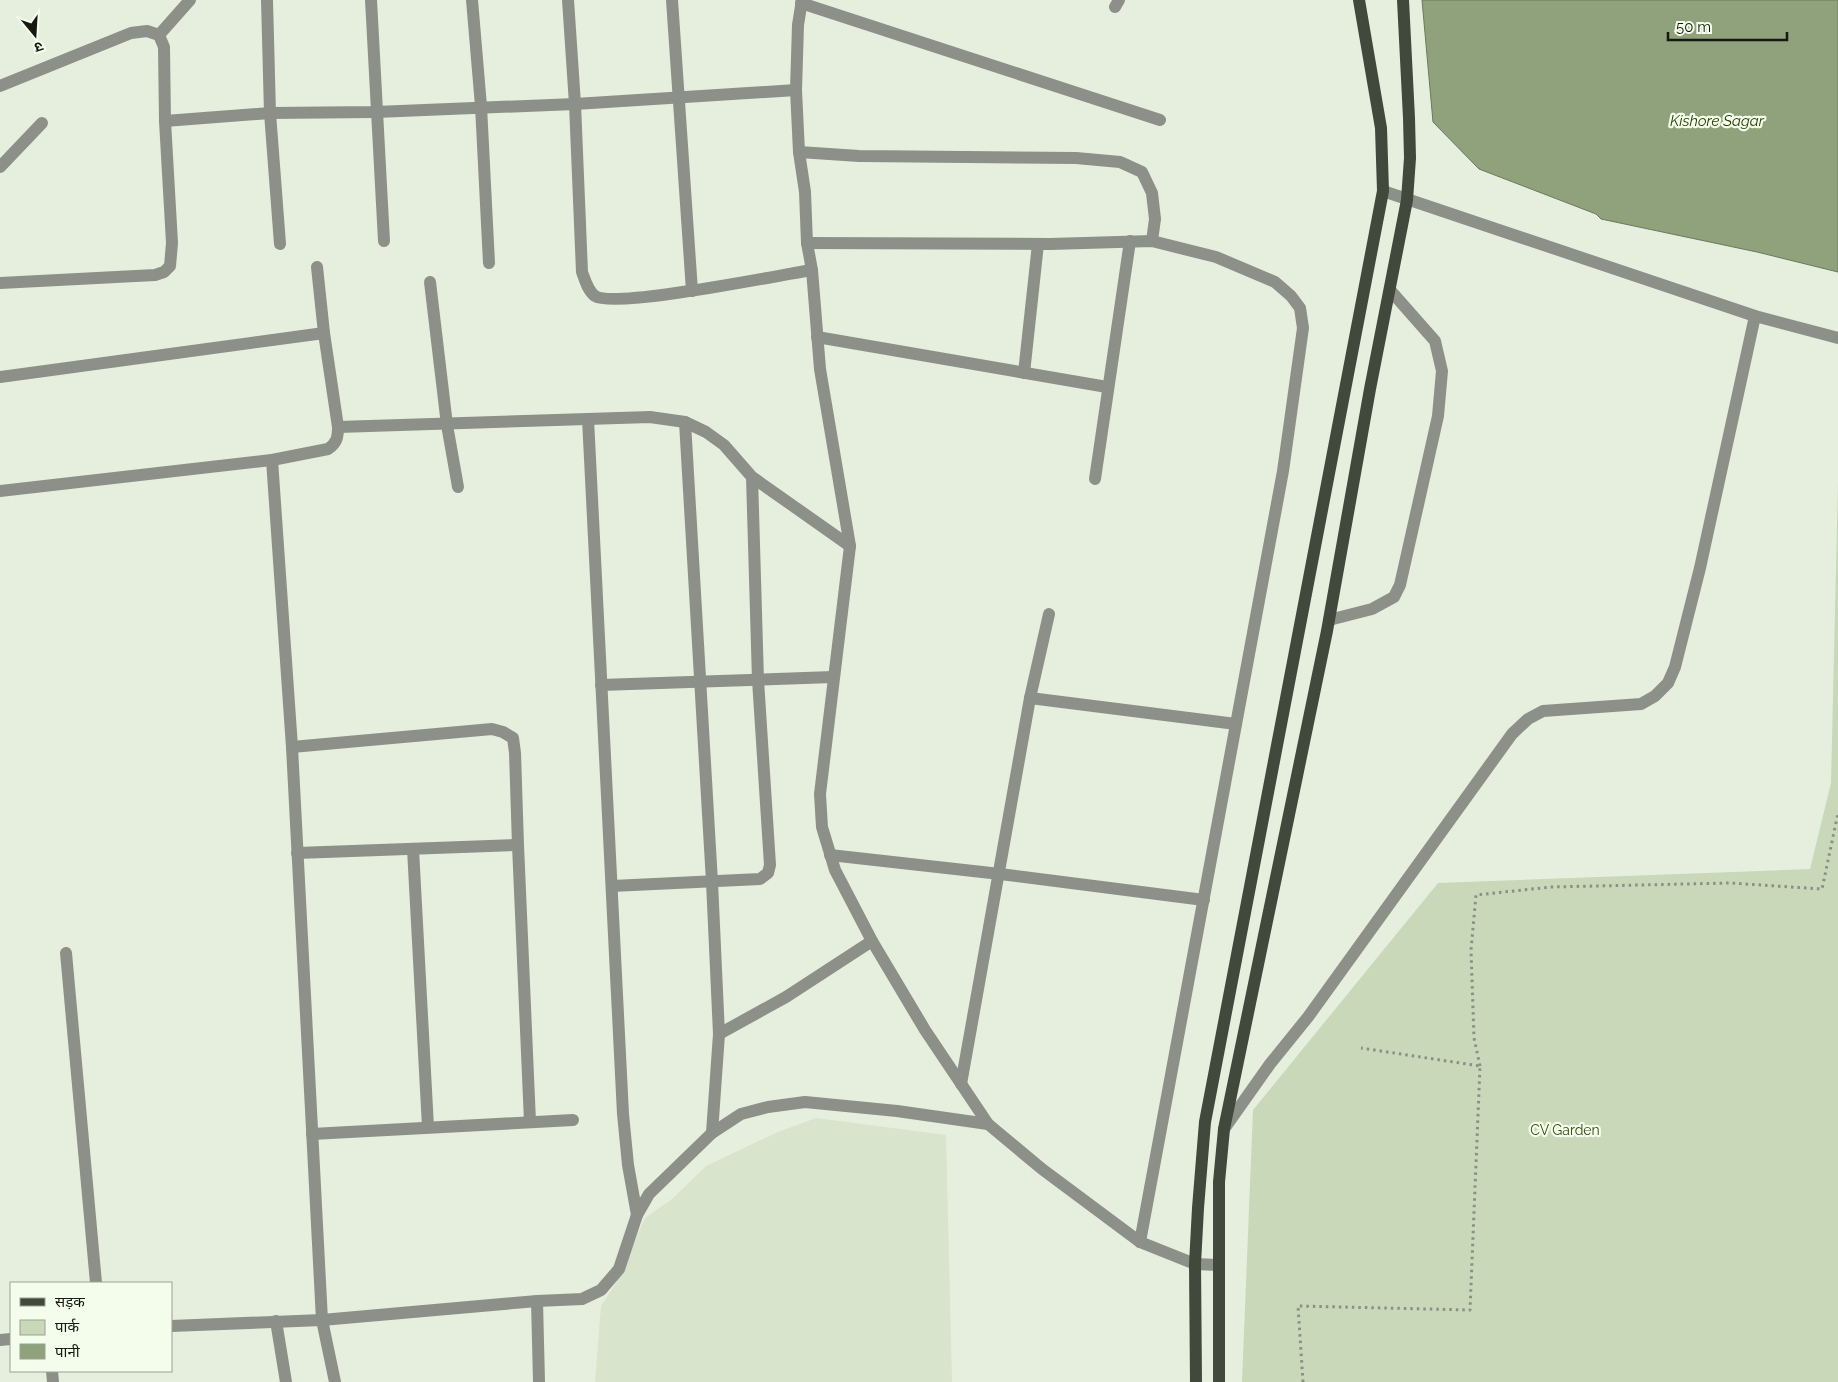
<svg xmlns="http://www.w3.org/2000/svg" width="1838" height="1382" viewBox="0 0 1838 1382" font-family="Raleway,'Noto Sans Devanagari',sans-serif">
<rect width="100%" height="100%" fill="#e6efde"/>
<!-- built -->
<polygon fill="#d8e4cc" points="816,1118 946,1135 952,1382 595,1382 601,1306 616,1283 645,1218 672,1199 706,1166 778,1132"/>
<!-- green -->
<polygon fill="#c9d8b9" points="1838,483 1838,1382 1242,1382 1253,1110 1438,883 1810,869 1831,783"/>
<!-- water -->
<polygon fill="#90a27b" stroke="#6b795c" points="1422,0 1838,0 1838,272 1757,252 1601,219 1596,214 1479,169 1433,122"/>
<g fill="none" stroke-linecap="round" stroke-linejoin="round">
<!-- path -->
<g stroke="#8a9083" stroke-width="3" stroke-dasharray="2.5 4" stroke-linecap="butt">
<polyline points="1480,1066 1474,1038 1471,950 1476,895 1551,887 1730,883 1822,889 1838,813"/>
<polyline points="1303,1382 1298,1306 1470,1310 1480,1066 1361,1048"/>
</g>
<!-- minor -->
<g stroke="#8d9089" stroke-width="12">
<polyline points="267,0 270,113 280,244"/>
<polyline points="371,0 384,241"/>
<polyline points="472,0 481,106 489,263"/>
<path d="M568 0 575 104 582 272C585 280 588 291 595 296 615 309 779 275 812 270"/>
<polyline points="672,0 692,291"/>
<polyline points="802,0 798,25 796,90 799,152 805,192 807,243 812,270 820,369 850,546 820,794 822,827 835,870 872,941 925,1030 988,1124 1042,1169 1140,1242 1195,1264 1218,1265"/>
<polyline points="801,3 1160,120"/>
<polyline points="1115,7 1119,0"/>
<polyline points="159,35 190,0"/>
<polyline points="0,86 131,33 147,31 159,35 164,47 165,121 172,243 170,266 164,272 155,275 0,283"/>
<polyline points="165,121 270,113 376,112 575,104 796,90"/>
<polyline points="799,152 859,156 1076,158 1120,162 1142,172 1152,193 1155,219 1152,241"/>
<polyline points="0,167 42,123"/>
<polyline points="1383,191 1755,316 1838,338"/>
<polyline points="807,243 1050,244 1152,241 1216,257 1275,282 1291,296 1300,308 1303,328 1283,471 1140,1242"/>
<polyline points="430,282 447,425 458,487"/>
<polyline points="817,337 1107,387"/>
<polyline points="1024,373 1038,244"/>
<polyline points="0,377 324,333"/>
<polyline points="588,419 623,1114 628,1165 637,1215"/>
<polyline points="685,422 712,882 719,1034 712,1133"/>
<polyline points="338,427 650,417 685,422 706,432 724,445 752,477 850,546"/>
<polyline points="272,460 292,747 322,1320 335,1382"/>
<polyline points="1095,479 1130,241"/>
<path d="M0 491 272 460 328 449C337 443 338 437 338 427L324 333 317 267"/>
<polyline points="1329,620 1372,609 1394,597 1400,585 1438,416 1442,371 1435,341 1390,290"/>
<polyline points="601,685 833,677"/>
<polyline points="1030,698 1236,724"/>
<polyline points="292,747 492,729 503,732 513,738 515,753 518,845 530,1122"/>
<polyline points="413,849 428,1127"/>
<polyline points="297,853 518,845"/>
<polyline points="830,855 1000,874 1204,900"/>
<polyline points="612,886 760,879 768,873 770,865 758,680 752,477"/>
<polyline points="66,953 96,1283"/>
<polyline points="719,1034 786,997 872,941"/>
<polyline points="961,1084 1030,698 1049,614"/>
<polyline points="1224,1129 1270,1064 1308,1017 1512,734 1528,719 1543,711 1641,704 1655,696 1668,683 1675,667 1700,568 1755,316"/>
<polyline points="312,1134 573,1120"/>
<polyline points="537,1301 539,1382"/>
<polyline points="276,1321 286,1382"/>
<polyline points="171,1326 322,1320 537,1301 582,1299 601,1290 619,1269 637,1215 649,1194 712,1133 741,1114 768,1107 805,1102 897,1111 988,1124"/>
<polyline points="0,1340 11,1339"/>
<polyline points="52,1371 53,1382"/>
</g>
<!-- major -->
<g stroke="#42483c" stroke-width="12">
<polyline points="1196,1382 1195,1264 1198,1208 1205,1122 1383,191 1381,128 1359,0"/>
<polyline points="1219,1382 1219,1182 1224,1129 1327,631 1370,389 1407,200 1410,158 1409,118 1403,0"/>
</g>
</g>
<g text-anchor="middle" stroke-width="4.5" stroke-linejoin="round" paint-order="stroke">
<!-- park labels -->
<g font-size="14" fill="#33490d" stroke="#f4fceb">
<text x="1565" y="1135">CV Garden</text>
</g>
<!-- water labels -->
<g font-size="15" font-style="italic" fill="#283e00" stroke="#f4fceb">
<text x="1717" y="126">Kishore Sagar</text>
</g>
</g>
<!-- legend -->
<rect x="10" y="1282" width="162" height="90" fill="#f4fceb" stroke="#9ba194"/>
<rect x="20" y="1298" width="25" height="8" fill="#42483c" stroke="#9ba194"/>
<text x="55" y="1307" font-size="15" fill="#161812">सड़क</text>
<rect x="20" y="1320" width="25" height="15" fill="#c9d8b9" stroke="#9ba194"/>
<text x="55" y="1332" font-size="15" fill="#161812">पार्क</text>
<rect x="20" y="1344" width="25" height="15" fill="#90a27b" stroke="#9ba194"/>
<text x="55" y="1357" font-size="15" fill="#161812">पानी</text>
<!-- north arrow -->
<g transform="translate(35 35) rotate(162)" stroke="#f4fceb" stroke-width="4" paint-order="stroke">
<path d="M0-4L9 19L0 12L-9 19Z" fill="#161812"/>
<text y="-8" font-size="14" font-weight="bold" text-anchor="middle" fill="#161812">उ</text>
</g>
<!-- scale -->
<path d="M1668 32v8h119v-8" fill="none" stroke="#161812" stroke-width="2.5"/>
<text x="1676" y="32" font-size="15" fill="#161812" stroke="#f4fceb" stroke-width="4" paint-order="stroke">50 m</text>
</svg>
